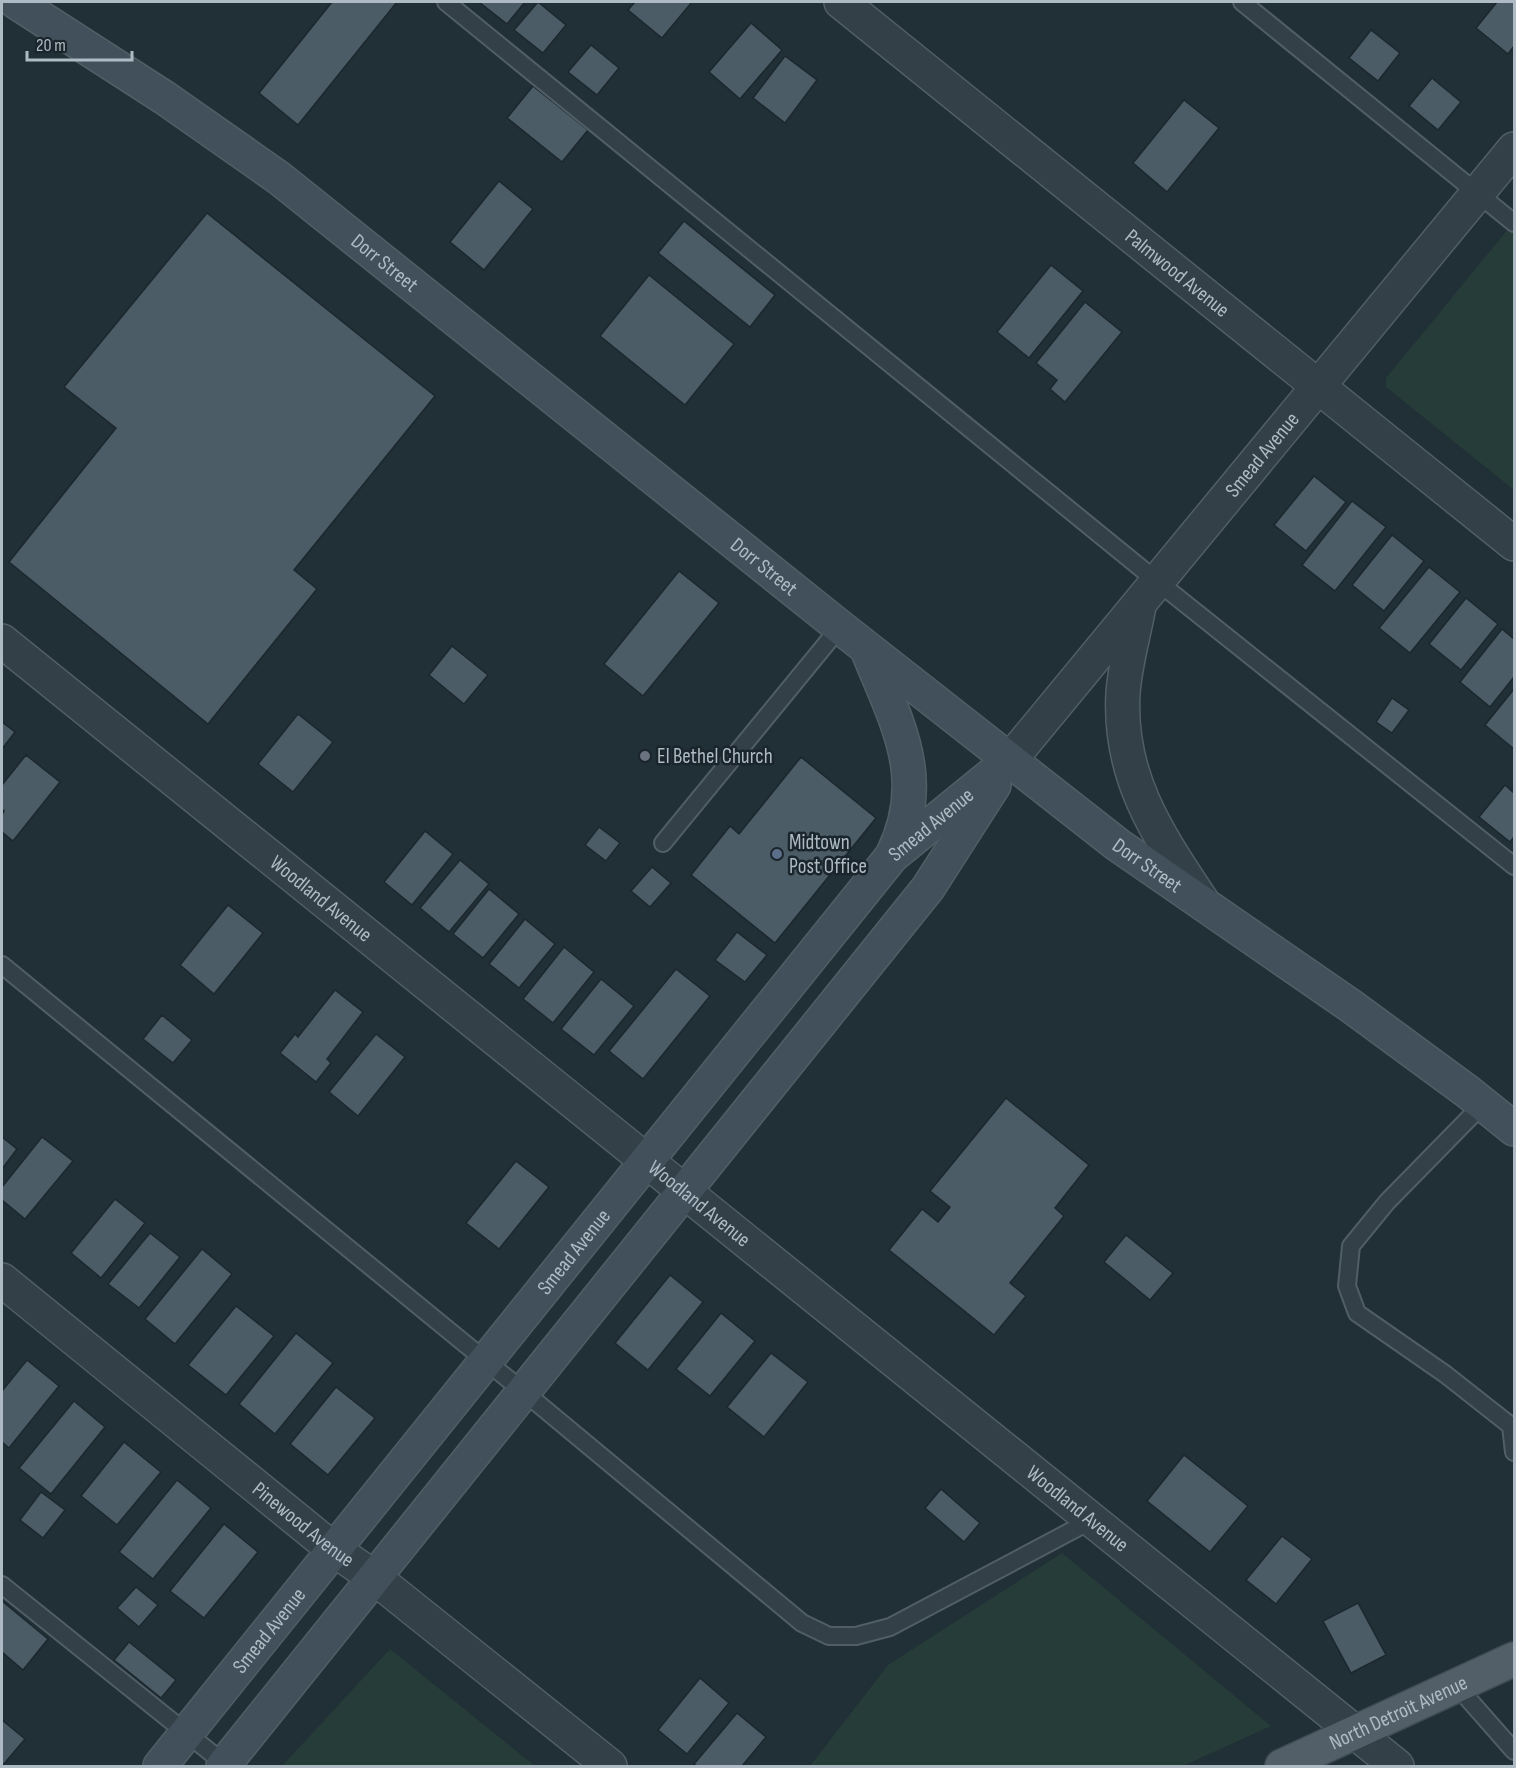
<svg xmlns="http://www.w3.org/2000/svg" width="1516" height="1768" viewBox="0 0 1516 1768" font-family="'Sofia Sans Condensed',sans-serif">
<rect width="100%" height="100%" fill="#212f37"/>
<!-- green -->
<g fill="#263c38">
<polygon points="1509,228 1514,233 1514,490 1386,387 1386,378"/>
<polygon points="1062,1553 1271,1726 1183,1766 810,1766 888,1665"/>
<polygon points="390,1649 535,1766 282,1766"/>
</g>
<!-- building -->
<g fill="#4c5c66" stroke="#1c272e" stroke-width="1.5">
<polygon points="332,2 397,2 298,125 259,93"/>
<polygon points="479,2 525,2 507,24"/>
<polygon points="538,2 566,25 543,53 514,30"/>
<polygon points="635,2 692,2 662,38 628,10"/>
<polygon points="1497,2 1514,2 1514,46 1508,54 1476,28"/>
<polygon points="751,23 782,50 740,99 709,72"/>
<polygon points="1371,30 1400,53 1378,81 1349,58"/>
<polygon points="591,45 619,68 597,95 568,72"/>
<polygon points="785,56 817,80 785,123 753,98"/>
<polygon points="1432,78 1461,102 1438,130 1409,106"/>
<polygon points="533,86 588,130 562,162 507,118"/>
<polygon points="1184,100 1219,128 1167,192 1133,163"/>
<polygon points="499,181 533,209 484,270 450,242"/>
<polygon points="207,213 435,396 294,570 317,589 208,724 9,562 116,428 64,387"/>
<polygon points="684,221 775,295 750,327 658,253"/>
<polygon points="1051,265 1083,291 1029,358 997,332"/>
<polygon points="649,275 734,344 685,405 600,336"/>
<polygon points="1085,302 1122,332 1065,402 1050,389 1057,380 1036,363"/>
<polygon points="1314,476 1346,502 1306,551 1274,525"/>
<polygon points="1352,501 1386,527 1335,591 1302,565"/>
<polygon points="1392,535 1424,561 1384,611 1352,585"/>
<polygon points="1429,567 1460,592 1410,653 1379,628"/>
<polygon points="679,571 719,603 643,696 604,664"/>
<polygon points="1466,598 1498,624 1461,670 1429,644"/>
<polygon points="1502,629 1514,639 1514,677 1490,707 1460,682"/>
<polygon points="452,646 488,675 464,704 429,675"/>
<polygon points="1514,689 1514,749 1485,725"/>
<polygon points="1392,698 1409,710 1392,733 1376,722"/>
<polygon points="298,714 333,742 293,792 258,764"/>
<polygon points="2,722 15,732 2,749"/>
<polygon points="26,755 60,782 13,841 2,832 2,815 4,811 2,809 2,785"/>
<polygon points="801,757 876,818 775,943 691,875 730,826 739,834"/>
<polygon points="1505,785 1514,793 1514,837 1510,842 1479,817"/>
<polygon points="599,827 620,843 606,861 585,845"/>
<polygon points="425,831 453,854 412,905 384,882"/>
<polygon points="460,860 489,884 449,932 420,908"/>
<polygon points="652,867 671,883 650,907 631,891"/>
<polygon points="489,889 519,914 483,958 453,934"/>
<polygon points="228,905 263,933 214,994 180,965"/>
<polygon points="525,919 555,944 519,988 489,964"/>
<polygon points="737,932 767,955 745,982 715,960"/>
<polygon points="564,947 594,972 553,1023 523,999"/>
<polygon points="676,969 710,996 643,1079 609,1051"/>
<polygon points="601,979 634,1006 594,1055 561,1029"/>
<polygon points="335,990 363,1012 327,1059 331,1063 316,1082 280,1053 295,1034 298,1037"/>
<polygon points="162,1015 192,1040 173,1063 143,1039"/>
<polygon points="376,1034 405,1057 358,1116 329,1092"/>
<polygon points="1006,1098 1089,1165 1055,1208 1064,1216 1010,1283 1026,1296 994,1335 889,1250 922,1209 938,1222 950,1207 930,1191"/>
<polygon points="2,1137 17,1149 2,1169"/>
<polygon points="42,1137 73,1161 25,1219 2,1200 2,1187"/>
<polygon points="516,1161 549,1187 499,1249 466,1223"/>
<polygon points="115,1199 145,1223 101,1278 71,1253"/>
<polygon points="150,1233 180,1257 139,1308 108,1284"/>
<polygon points="1126,1235 1173,1273 1150,1300 1104,1262"/>
<polygon points="202,1249 232,1274 175,1344 145,1319"/>
<polygon points="670,1275 703,1302 648,1370 615,1343"/>
<polygon points="236,1306 274,1336 226,1395 188,1365"/>
<polygon points="721,1313 755,1341 710,1396 676,1369"/>
<polygon points="296,1333 333,1363 275,1434 239,1404"/>
<polygon points="771,1353 808,1382 764,1437 727,1407"/>
<polygon points="27,1360 59,1386 9,1448 2,1442 2,1391"/>
<polygon points="336,1387 375,1418 328,1475 290,1444"/>
<polygon points="74,1401 105,1427 51,1494 19,1468"/>
<polygon points="124,1442 161,1472 117,1525 81,1496"/>
<polygon points="1184,1455 1248,1506 1210,1552 1147,1501"/>
<polygon points="177,1480 211,1508 153,1579 119,1552"/>
<polygon points="941,1489 980,1523 964,1542 925,1508"/>
<polygon points="41,1492 65,1510 43,1538 20,1520"/>
<polygon points="224,1524 258,1552 204,1618 170,1591"/>
<polygon points="1282,1536 1312,1559 1276,1604 1246,1580"/>
<polygon points="136,1587 158,1605 139,1627 117,1608"/>
<polygon points="2,1601 48,1639 23,1670 2,1652"/>
<polygon points="1358,1603 1386,1655 1351,1673 1323,1621"/>
<polygon points="129,1642 176,1680 161,1698 114,1660"/>
<polygon points="700,1678 729,1703 687,1754 658,1730"/>
<polygon points="737,1713 766,1737 742,1766 697,1766 694,1764"/>
<polygon points="2,1720 25,1739 2,1766"/>
</g>
<g fill="none" stroke-linecap="round" stroke-linejoin="round">
<!-- lane casing -->
<g stroke="#515e65" stroke-width="20">
<g id="lane">
<polyline points="446,2 1158,582 1514,866"/>
<polyline points="1242,2 1514,223"/>
<polyline points="663,843 840,627"/>
<polyline points="2,965 524,1392 802,1623 829,1636 856,1636 890,1627 1092,1520"/>
<polyline points="1483,1104 1387,1202 1351,1246 1347,1286 1357,1313 1445,1374 1511,1426 1514,1452"/>
<polyline points="2,1585 225,1764"/>
<polyline points="1456,1685 1514,1751"/>
</g>
</g>
<!-- street casing -->
<g stroke="#515e65" stroke-width="36">
<g id="street">
<path id="s1" d="M841 2 1514 544"/>
<path d="M1139 606C1134 634 1125 664 1123 693 1118 778 1159 836 1204 904"/>
<path id="s2" d="M2 641 1397 1766"/>
<path id="s3" d="M1010 760 1514 149"/>
<path id="s4" d="M2 1280 333 1549 375 1578 610 1766"/>
</g>
</g>
<!-- secondary casing -->
<g stroke="#515e65" stroke-width="36">
<g id="secondary">
<path id="s5" d="M16 2 165 98 279 178 840 627 1118 845 1351 1006 1468 1092 1514 1129"/>
<path d="M867 649C896 722 931 778 892 856"/>
<path id="s6" d="M160 1766 892 856 1010 760"/>
<polyline points="223,1766 928,888 994,785"/>
</g>
</g>
<!-- primary casing -->
<g stroke="#404c54" stroke-width="36">
<g id="primary">
<path id="s7" d="M1282 1766 1514 1659"/>
</g>
</g>
<!-- lane -->
<use href="#lane" stroke="#344048" stroke-width="16"/>
<!-- street -->
<use href="#street" stroke="#344048" stroke-width="33"/>
<!-- secondary -->
<use href="#secondary" stroke="#42505b" stroke-width="33"/>
<!-- primary -->
<use href="#primary" stroke="#525f68" stroke-width="33"/>
</g>
<!-- markers -->
<circle fill="#6b7280" stroke="#1a252c" stroke-width="2" cx="645" cy="756" r="6"/>
<circle fill="#5c6f8a" stroke="#1a252c" stroke-width="2" cx="777" cy="854" r="6"/>
<g text-anchor="middle" stroke-width="5" stroke-linejoin="round" paint-order="stroke">
<!-- street labels -->
<g font-size="21" fill="#aebbc4" stroke="#1a252c">
<text dy="7" stroke="none"><textPath href="#s5" startOffset="452">Dorr Street</textPath></text>
<text dy="7" stroke="none"><textPath href="#s1" startOffset="432">Palmwood Avenue</textPath></text>
<text dy="7" stroke="none"><textPath href="#s3" startOffset="396">Smead Avenue</textPath></text>
<text dy="7" stroke="none"><textPath href="#s5" startOffset="938">Dorr Street</textPath></text>
<text dy="7" stroke="none"><textPath href="#s6" startOffset="1218">Smead Avenue</textPath></text>
<text dy="7" stroke="none"><textPath href="#s5" startOffset="1424">Dorr Street</textPath></text>
<text dy="7" stroke="none"><textPath href="#s2" startOffset="410">Woodland Avenue</textPath></text>
<text dy="7" stroke="none"><textPath href="#s2" startOffset="896">Woodland Avenue</textPath></text>
<text dy="7" stroke="none"><textPath href="#s6" startOffset="660">Smead Avenue</textPath></text>
<text dy="7" stroke="none"><textPath href="#s2" startOffset="1382">Woodland Avenue</textPath></text>
<text dy="7" stroke="none"><textPath href="#s4" startOffset="388">Pinewood Avenue</textPath></text>
<text dy="7" stroke="none"><textPath href="#s6" startOffset="174">Smead Avenue</textPath></text>
<text dy="7" stroke="none"><textPath href="#s7" startOffset="128">North Detroit Avenue</textPath></text>
</g>
<!-- poi labels -->
<g font-size="21" fill="#aebbc4" stroke="#1a252c" text-anchor="start">
<text x="657" y="763">El Bethel Church</text>
<text x="789" y="849">Midtown<tspan x="789" dy="24">Post Office</tspan></text>
</g>
</g>
<!-- border -->
<rect width="1516" height="1768" fill="none" stroke="#aebbc4" stroke-width="6"/>
<!-- scale -->
<path d="M27 51v9h105v-9" fill="none" stroke="#aebbc4" stroke-width="3"/>
<text x="36" y="51" font-size="18" fill="#aebbc4" stroke="#1a252c" stroke-width="4.5" paint-order="stroke">20 m</text>
</svg>
